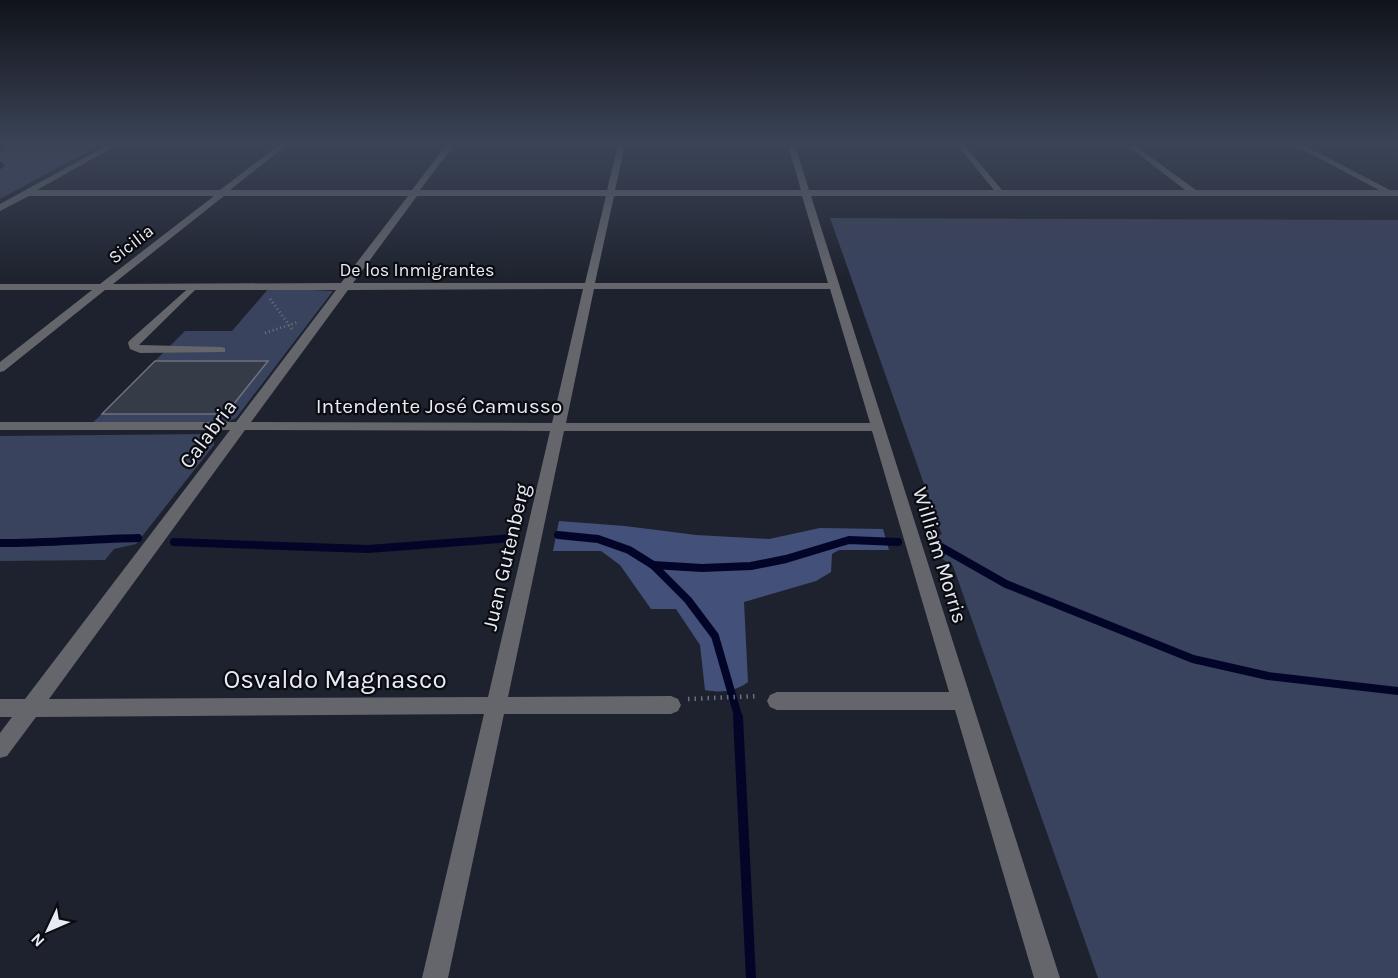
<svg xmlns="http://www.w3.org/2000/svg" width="1398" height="978" viewBox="0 0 1398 978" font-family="Karla,sans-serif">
<rect width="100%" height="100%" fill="#1e222e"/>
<!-- green -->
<g fill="#3a435d">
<polygon points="0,145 100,145 0,199"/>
<polygon points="830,218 1398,220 1398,978 1098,978 953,566 938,556 929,531 942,535"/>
<polygon points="269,288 333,291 236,418 225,423 91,424 102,414 217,414 229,410 267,361 155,361 185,331 232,331"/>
<polygon points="206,434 214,438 214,445 136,544 114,549 105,560 0,561 0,436"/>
</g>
<!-- forest -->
<path fill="#43507a" d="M559 521 625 526 696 535 769 539 820 528 883 529 889 550H839L832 554 831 572 816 581 744 602 748 682C734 692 721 693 705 690L700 645 676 609H651L620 565 601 551H553Z"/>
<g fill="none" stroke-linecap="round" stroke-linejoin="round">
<!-- stream-far2 -->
<g stroke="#030528" stroke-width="4">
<polyline points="0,150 5,145"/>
<polyline points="0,163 2,165 0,167"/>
</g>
<!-- stream-far1 -->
<g stroke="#030528" stroke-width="8">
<polyline points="558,535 598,539 629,550 653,565 702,568 751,566 786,559 849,540 898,542"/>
<polyline points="174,542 368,549 514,538"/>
<path d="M0 543C46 543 92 539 138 538"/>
<polyline points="934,543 1006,584 1193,659 1268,676 1398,691"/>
<polyline points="653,565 688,600 715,636 739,719"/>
</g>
<!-- stream -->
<polyline stroke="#030528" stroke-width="10" points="738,717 751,978"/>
</g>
<!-- building -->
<polygon fill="#363b48" stroke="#6c7280" stroke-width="1.5" points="155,361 268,361 229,410 217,414 102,414"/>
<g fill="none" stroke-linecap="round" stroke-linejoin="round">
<!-- path-far1 -->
<g stroke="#6c707a" stroke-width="3" stroke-dasharray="1 3" stroke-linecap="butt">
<polyline points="270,299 292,329"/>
<polyline points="265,333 298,322"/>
</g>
<!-- path -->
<polyline stroke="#6c707a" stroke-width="4.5" stroke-dasharray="1.5 5" stroke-linecap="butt" points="688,699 759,696"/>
<!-- lane -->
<polygon fill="#64666c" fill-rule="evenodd" points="193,284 198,287 196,289 139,345 221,347 225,348 225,352 140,353 130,349 128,343 129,341"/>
<!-- street -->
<path fill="#64666c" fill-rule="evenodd" d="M108 145H117L37 190H220L279 145H287L230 190H412L446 145H454L420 190H607L618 145H625L615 190H801L788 145H795L809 190H994L957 145H964L1002 190H1185L1127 145H1134L1196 190H1379L1294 145H1303L1390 190H1398V196H811L1060 978H1034L955 710H777L770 707 767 701 770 695 777 692H949L872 431H564L508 697 671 696 678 699 681 705 678 711 671 714H504L448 978H422L484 714 36 717 7 756 0 758V733L12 717H0V699H25L230 430H0V422H236L336 290H105L4 371 0 372V362L92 290H0V284H100L214 196H29L0 211V204ZM224 196H408L341 283 113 284ZM417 196H606L585 283H353ZM614 196H802L828 283H595ZM583 289 552 423 251 422 348 290ZM594 289H830L870 423H566ZM245 430 550 431 488 697 49 699Z"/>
</g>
<!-- sky -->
<linearGradient id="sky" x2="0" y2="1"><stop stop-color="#101319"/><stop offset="0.51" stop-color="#3b4457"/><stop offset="1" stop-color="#3b4457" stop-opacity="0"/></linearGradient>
<rect width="1398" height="282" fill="url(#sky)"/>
<g text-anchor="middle" stroke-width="4.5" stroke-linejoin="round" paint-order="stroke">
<!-- far-street labels -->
<g font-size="18" fill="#e8ebf3" stroke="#0a0c11">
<text transform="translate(131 244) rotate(-38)" y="6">Sicilia</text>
<text x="417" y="276">De los Inmigrantes</text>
</g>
<!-- street labels -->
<g font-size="21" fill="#e8ebf3" stroke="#0a0c11">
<text x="439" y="413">Intendente José Camusso</text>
<text transform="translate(208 434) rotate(-53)" y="7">Calabria</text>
<text transform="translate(940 555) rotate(73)" y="7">William Morris</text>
<text transform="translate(506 557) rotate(-77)" y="7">Juan Gutenberg</text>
</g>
<!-- near-street labels -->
<g font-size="26" fill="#e8ebf3" stroke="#0a0c11">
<text x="335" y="688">Osvaldo Magnasco</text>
</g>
</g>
<!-- north arrow -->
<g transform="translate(48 930) rotate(226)" stroke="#0a0c11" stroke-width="4.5" paint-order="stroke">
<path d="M0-4.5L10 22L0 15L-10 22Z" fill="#e8ebf3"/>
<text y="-9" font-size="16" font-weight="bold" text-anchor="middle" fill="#e8ebf3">N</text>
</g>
</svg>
